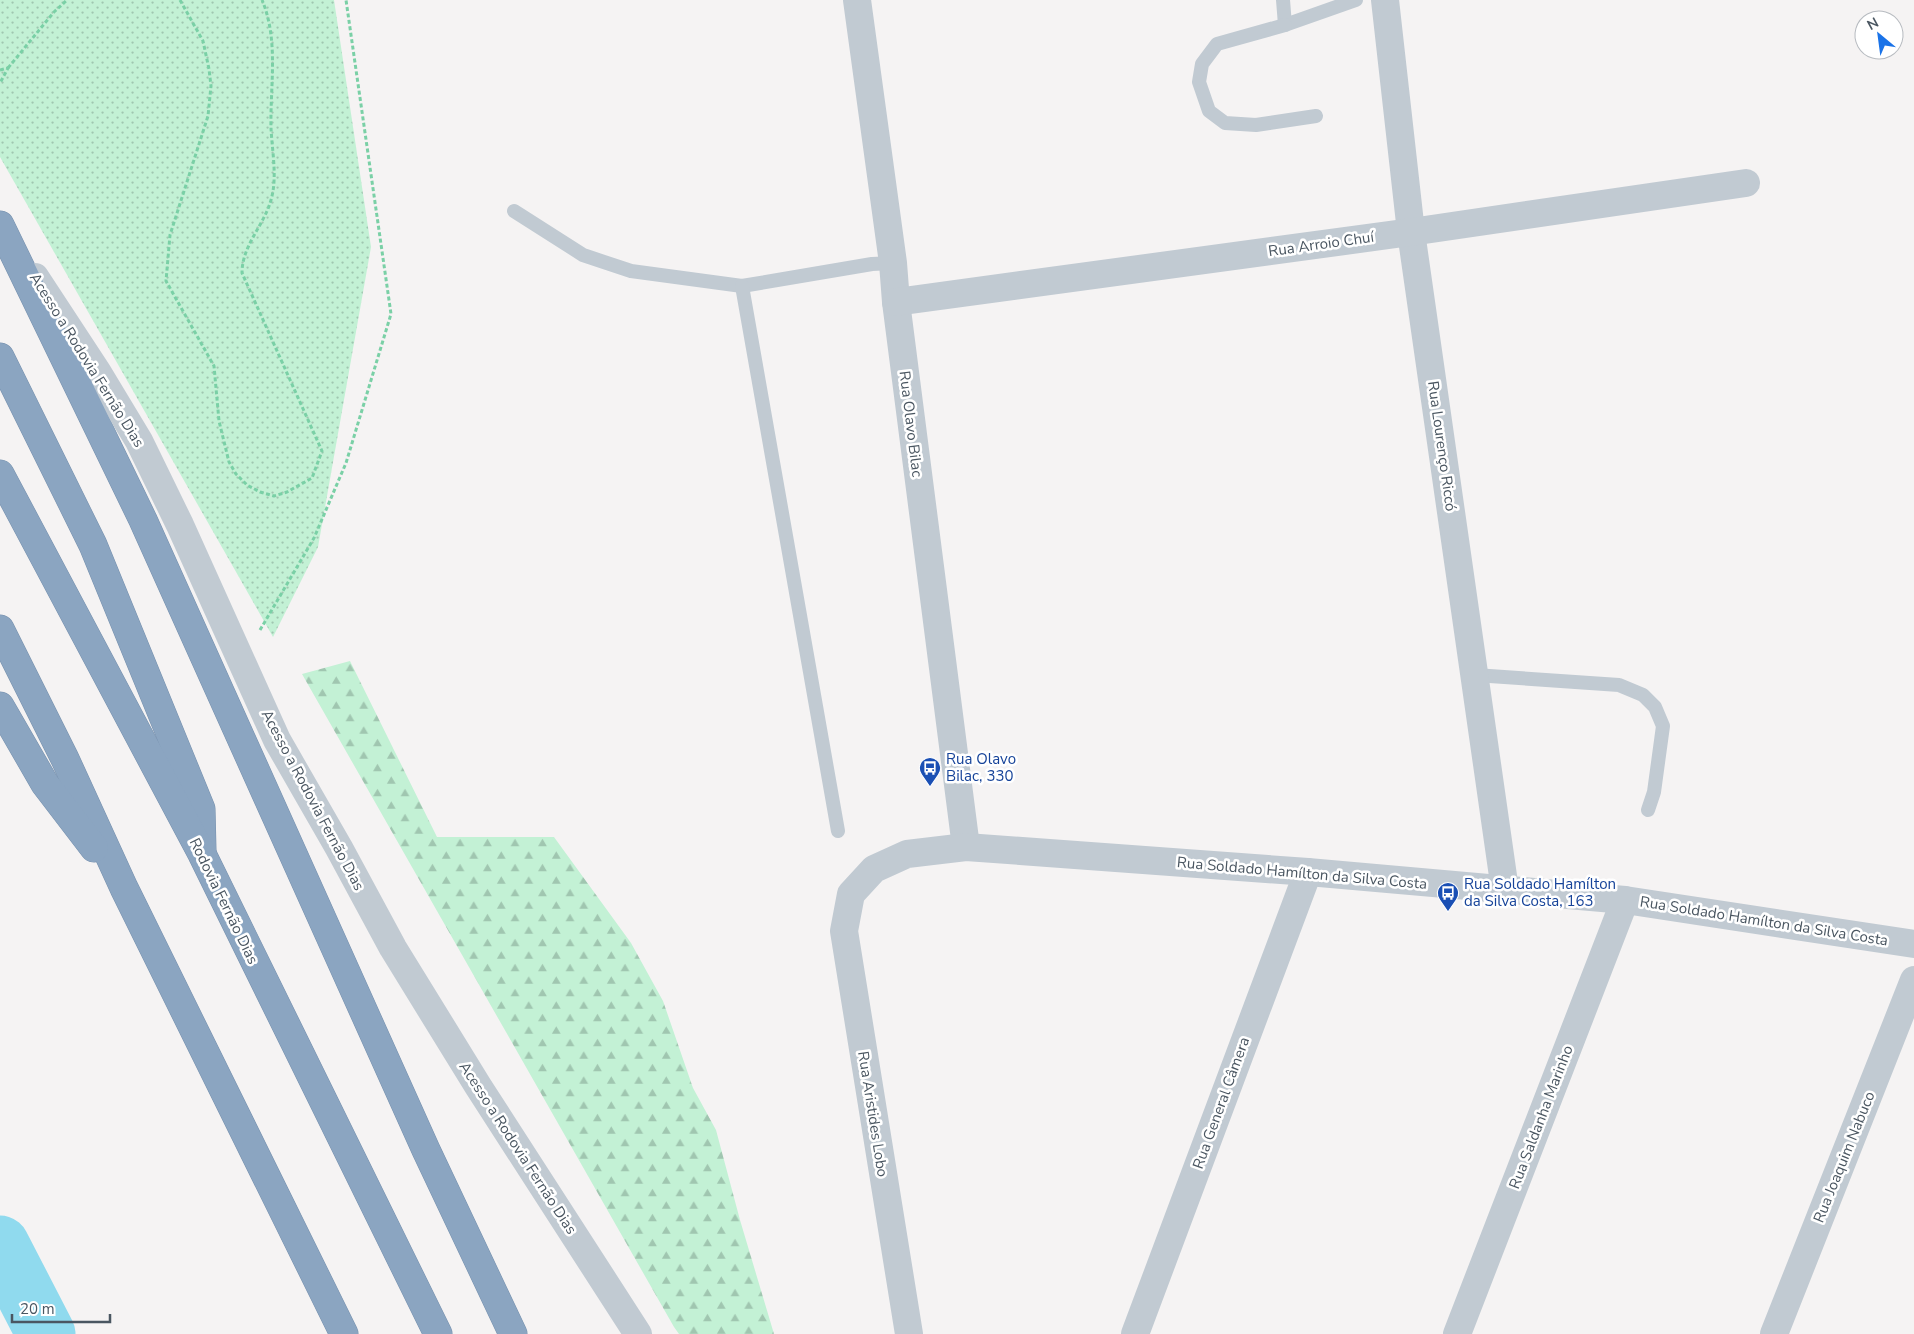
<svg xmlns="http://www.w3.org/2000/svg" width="1914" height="1334" viewBox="0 0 1914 1334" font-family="'Nunito Sans',sans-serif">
<defs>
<pattern id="grass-dots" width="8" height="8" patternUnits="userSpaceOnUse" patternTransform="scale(1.25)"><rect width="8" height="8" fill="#c3f1d5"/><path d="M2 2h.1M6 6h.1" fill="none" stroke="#a0c6b0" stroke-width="1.8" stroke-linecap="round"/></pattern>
<pattern id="forest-firs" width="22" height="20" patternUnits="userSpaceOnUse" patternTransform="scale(1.25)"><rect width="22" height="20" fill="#c3f1d5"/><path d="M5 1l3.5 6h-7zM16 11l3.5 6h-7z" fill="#a0c6b0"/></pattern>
</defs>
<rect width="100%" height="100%" fill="#f5f3f3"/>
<!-- grass -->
<polygon fill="url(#grass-dots)" points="0,0 334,0 371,247 318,547 273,637 0,157"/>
<!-- forest -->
<polygon fill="url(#forest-firs)" points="350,661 437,837 554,837 631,943 663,1001 693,1088 716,1130 740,1220 774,1334 679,1334 674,1327 302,674"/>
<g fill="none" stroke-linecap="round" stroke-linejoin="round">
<!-- river -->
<polyline stroke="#90daee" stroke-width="59" points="0,1245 46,1334"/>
<!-- highway casing -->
<g stroke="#7690ad" stroke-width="29">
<g id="highway">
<polyline points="0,225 143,520 426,1150 513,1334"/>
<polyline points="0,357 93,545 201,809 202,850"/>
<polyline points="0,474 202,854 438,1334"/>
<polyline points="0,629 65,759 124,888 344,1334"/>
<polyline points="0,706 45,784 94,848"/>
</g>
</g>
<!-- path -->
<g stroke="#7ad0a6" stroke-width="3" stroke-dasharray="4 2.5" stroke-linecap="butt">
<path d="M180 0 203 41 209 69 211 86 208 116 170 235 166 281 214 366 219 421 229 462 236 474 247 485 260 492 274 496 287 492 312 478 322 451 242 273C242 244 266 224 272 196 277 175 272 150 271 128 270 86 279 40 262 0"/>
<polyline points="8,68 54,12 67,0"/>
<polyline points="0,70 8,68 0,83"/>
<polyline points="260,630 314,538 346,463 391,314 346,0"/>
</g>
<!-- lane -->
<g stroke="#c1cad2" stroke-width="14">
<polyline points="1283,0 1285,25 1356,0"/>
<polyline points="1285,25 1217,44 1202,64 1199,82 1209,111 1225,123 1256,125 1316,116"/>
<polyline points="514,211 583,255 631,271 742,286 872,264 893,263"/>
<polyline points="742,286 838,831"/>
<polyline points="1475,675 1619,685 1643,695 1655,707 1663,726 1654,792 1648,810"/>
</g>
<!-- street -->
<g stroke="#c1cad2" stroke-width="28">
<polyline points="857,0 893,263 896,302 966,847"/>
<polyline points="1385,0 1411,232 1505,890"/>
<polyline points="35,277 98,373 139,441 180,525 277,740 339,848 393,948 478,1086 638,1334"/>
<polyline points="896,302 1411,232 1746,183"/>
<polyline points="909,1334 844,931 851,894 874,869 907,854 966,847 1308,872 1625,900 1914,944"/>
<polyline points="1135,1334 1308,872"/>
<polyline points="1457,1334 1625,900"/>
<polyline points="1774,1334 1914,980"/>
</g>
<!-- highway -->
<use href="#highway" stroke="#8ba5c1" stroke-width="28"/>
</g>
<!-- icons -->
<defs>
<g id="bus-pin" transform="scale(1.125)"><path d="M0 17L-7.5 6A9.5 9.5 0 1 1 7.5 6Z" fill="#1a4fb4" stroke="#fff"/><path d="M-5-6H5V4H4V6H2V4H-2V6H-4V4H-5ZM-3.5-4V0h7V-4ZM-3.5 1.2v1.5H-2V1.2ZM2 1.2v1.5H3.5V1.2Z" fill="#fff"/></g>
</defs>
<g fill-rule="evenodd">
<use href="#bus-pin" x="930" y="768"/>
<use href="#bus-pin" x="1448" y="893"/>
</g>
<g text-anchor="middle" stroke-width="5" stroke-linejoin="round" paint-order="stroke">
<!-- street labels -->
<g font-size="15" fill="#4a5661" stroke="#fff">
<text transform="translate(1321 244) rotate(-8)" y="5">Rua Arroio Chuí</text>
<text transform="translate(87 360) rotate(58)" y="5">Acesso a Rodovia Fernão Dias</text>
<text transform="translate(911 424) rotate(83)" y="5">Rua Olavo Bilac</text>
<text transform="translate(1442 446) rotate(82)" y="5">Rua Lourenço Riccó</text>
<text transform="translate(313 800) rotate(62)" y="5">Acesso a Rodovia Fernão Dias</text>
<text transform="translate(1302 873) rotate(5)" y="5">Rua Soldado Hamílton da Silva Costa</text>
<text transform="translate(224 901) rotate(64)" y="5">Rodovia Fernão Dias</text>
<text transform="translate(1764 921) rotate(9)" y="5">Rua Soldado Hamílton da Silva Costa</text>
<text transform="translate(1221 1103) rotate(-70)" y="5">Rua General Câmera</text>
<text transform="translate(873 1114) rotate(81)" y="5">Rua Aristides Lobo</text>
<text transform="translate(1541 1117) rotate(-69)" y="5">Rua Saldanha Marinho</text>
<text transform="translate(518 1148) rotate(57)" y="5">Acesso a Rodovia Fernão Dias</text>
<text transform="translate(1844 1157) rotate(-68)" y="5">Rua Joaquim Nabuco</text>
</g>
<!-- transit labels -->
<g font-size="15" fill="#164399" stroke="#fff" text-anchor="start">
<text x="946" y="764">Rua Olavo<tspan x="946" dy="17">Bilac, 330</tspan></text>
<text x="1464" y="889">Rua Soldado Hamílton<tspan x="1464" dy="17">da Silva Costa, 163</tspan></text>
</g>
</g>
<!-- north arrow -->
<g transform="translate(1879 35) rotate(331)"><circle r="24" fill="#ffffff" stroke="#b7bbc0"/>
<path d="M0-4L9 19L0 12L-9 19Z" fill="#1a73e8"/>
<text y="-8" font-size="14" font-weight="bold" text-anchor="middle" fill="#4a5661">N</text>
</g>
<!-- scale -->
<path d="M12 1314v8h98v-8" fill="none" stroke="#4a5661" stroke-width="2.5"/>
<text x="20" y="1314" font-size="15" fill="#4a5661" stroke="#ffffff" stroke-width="4" paint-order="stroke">20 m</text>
</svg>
